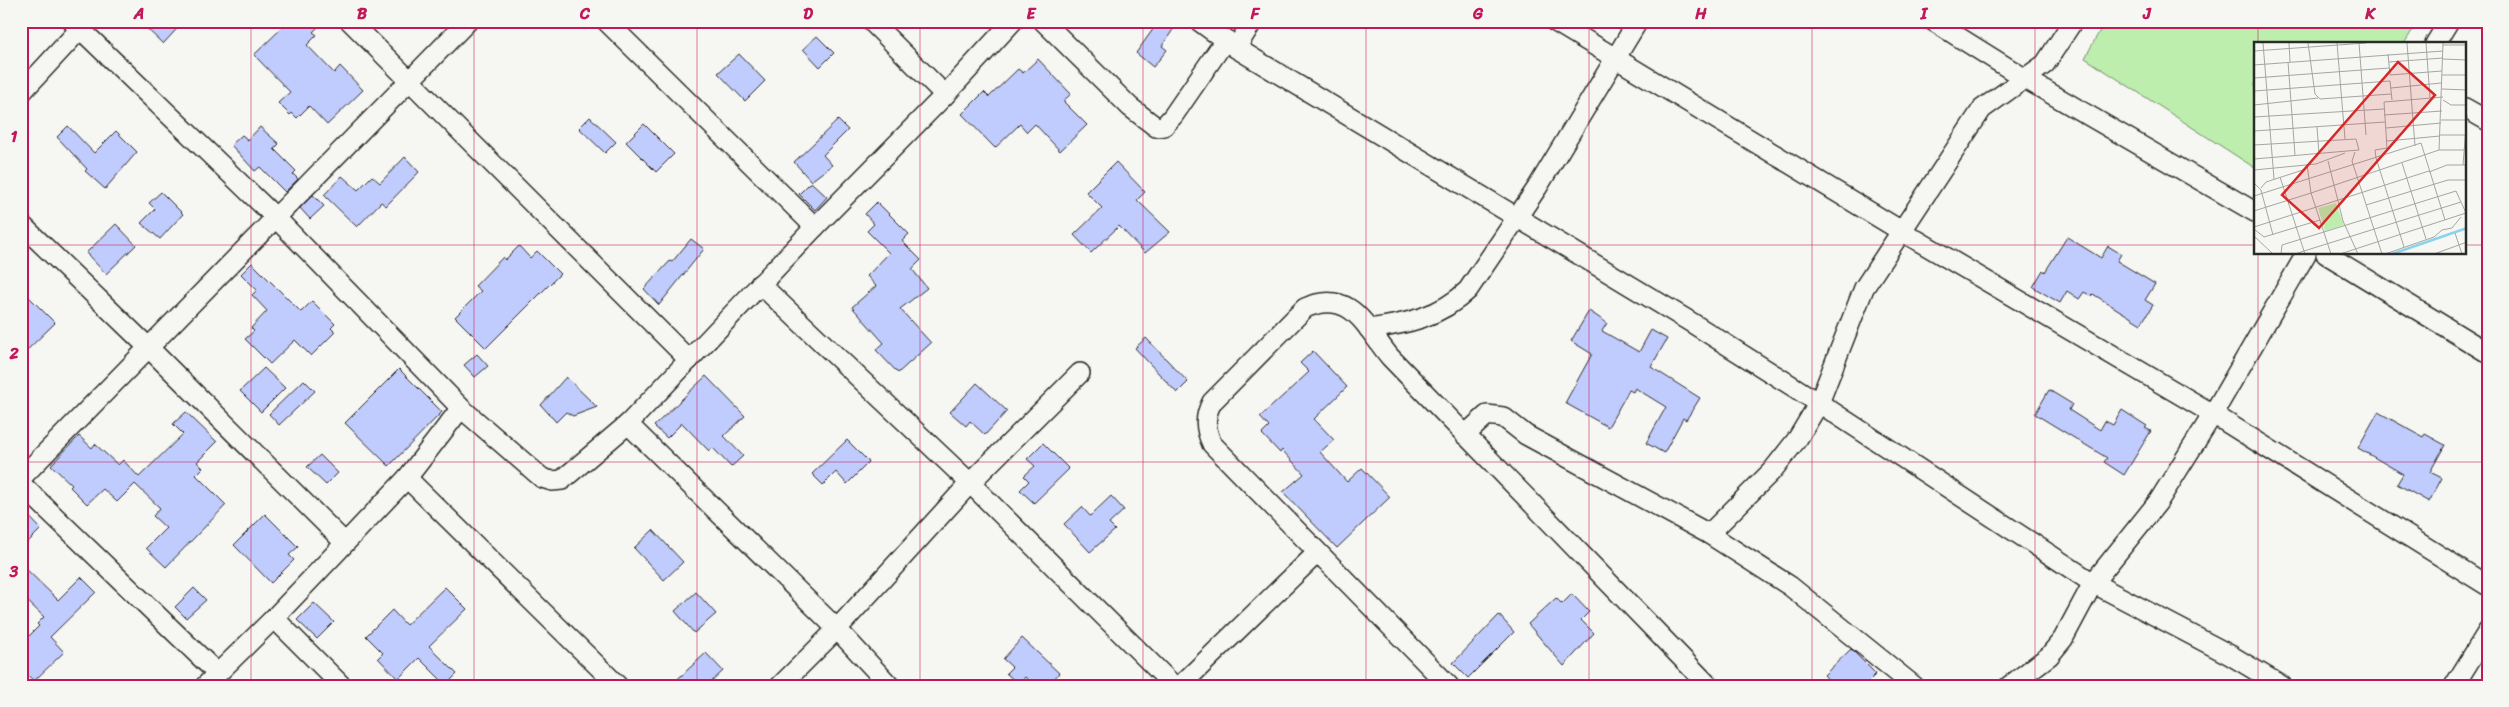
<svg xmlns="http://www.w3.org/2000/svg" width="2509" height="707" viewBox="0 0 2509 707" font-family="Sriracha,sans-serif">
<rect width="100%" height="100%" fill="#f6f6f2"/>
<filter id="ink" filterUnits="userSpaceOnUse"><feTurbulence type="fractalNoise" baseFrequency=".02" numOctaves="2"/><feDisplacementMap in="SourceGraphic" scale="10" xChannelSelector="R" yChannelSelector="G"/><feConvolveMatrix kernelMatrix="1 2 1 2 8 2 1 2 1" color-interpolation-filters="sRGB"/></filter>
<g filter="url(#ink)">
<!-- green -->
<polygon fill="#bdeeae" stroke="#748c6c" points="2105,21 2418,21 2404,44 2255,44 2255,168 2085,58"/>
<!-- building -->
<g fill="#c1ccfe" stroke="#2b2b2b">
<polygon points="139,21 184,21 163,44"/>
<polygon points="289,21 324,21 313,32 317,35 307,45 334,73 340,66 363,90 327,125 309,106 297,118 292,113 290,115 278,103 290,92 254,55"/>
<polygon points="1159,21 1164,21 1174,28 1162,46 1167,50 1153,67 1136,53"/>
<polygon points="817,36 834,53 820,67 803,49"/>
<polygon points="739,54 765,81 745,101 718,73"/>
<polygon points="1038,59 1071,94 1063,101 1087,125 1060,151 1035,124 1027,132 1020,124 995,148 962,114 984,92 989,97 1018,69 1023,73"/>
<polygon points="590,117 616,142 605,153 579,128"/>
<polygon points="838,120 848,130 823,155 832,165 811,181 794,162"/>
<polygon points="644,124 674,154 656,172 626,142"/>
<polygon points="68,126 94,153 116,131 137,152 105,189 85,171 87,169 57,137"/>
<polygon points="260,127 279,144 274,149 296,171 293,174 298,179 285,192 260,167 255,171 231,145 242,135 248,140"/>
<polygon points="405,157 419,172 386,206 381,202 357,227 324,195 342,176 358,190 372,176 380,183"/>
<polygon points="1116,162 1145,192 1137,200 1170,232 1145,253 1119,226 1091,253 1074,235 1102,208 1086,192"/>
<polygon points="811,182 827,197 815,210 799,194"/>
<polygon points="161,192 183,214 160,239 141,223 155,209 149,203"/>
<polygon points="313,195 324,206 310,219 300,208"/>
<polygon points="877,202 909,234 902,241 921,260 912,269 927,288 900,309 931,343 898,373 876,350 884,343 852,307 876,286 867,276 889,253 867,231 874,224 865,214"/>
<polygon points="116,224 136,245 106,274 86,253"/>
<polygon points="2067,237 2101,258 2108,246 2121,254 2117,261 2155,284 2145,300 2153,305 2141,324 2093,294 2091,296 2084,292 2079,299 2067,291 2060,303 2033,287 2043,270 2045,272"/>
<polygon points="691,239 704,249 659,305 644,289 670,261 672,262"/>
<polygon points="519,246 530,258 537,251 560,274 486,348 455,317 481,291 475,286 503,257 505,260"/>
<polygon points="252,263 301,312 312,301 335,324 331,328 335,332 311,356 295,340 270,364 245,339 254,331 251,328 267,311 252,295 257,290 241,274"/>
<polygon points="21,289 55,323 21,356"/>
<polygon points="1589,311 1607,323 1602,331 1639,352 1651,330 1667,339 1651,367 1700,398 1686,420 1683,418 1664,453 1646,443 1666,407 1635,388 1633,392 1629,390 1608,427 1565,403 1592,354 1571,341"/>
<polygon points="1146,338 1188,382 1177,393 1135,348"/>
<polygon points="1313,351 1347,387 1314,419 1334,440 1320,452 1347,482 1362,468 1390,497 1337,548 1283,492 1304,474 1282,450 1280,453 1262,434 1269,427 1260,417 1309,372 1300,363"/>
<polygon points="477,354 488,366 475,377 464,365"/>
<polygon points="264,368 285,388 261,412 240,391"/>
<polygon points="399,369 442,412 389,466 345,423"/>
<polygon points="706,376 745,416 724,436 743,456 731,467 713,448 709,451 682,423 667,438 654,426"/>
<polygon points="566,377 597,407 573,416 566,412 556,422 541,405"/>
<polygon points="304,380 315,391 279,425 269,414"/>
<polygon points="977,383 1007,411 985,435 970,421 966,426 950,412"/>
<polygon points="2049,390 2072,404 2069,410 2100,430 2105,421 2113,425 2122,410 2147,426 2145,428 2151,431 2124,475 2104,462 2107,458 2035,414"/>
<polygon points="186,412 217,442 197,462 203,468 196,475 226,505 166,567 146,548 166,528 153,516 160,508 135,484 117,502 103,489 87,504 70,487 72,485 51,465 79,436 92,448 95,444 118,465 123,460 139,477 183,434 173,424"/>
<polygon points="2378,412 2423,437 2425,434 2445,445 2430,472 2442,478 2429,502 2397,484 2403,474 2358,448"/>
<polygon points="847,440 869,462 847,484 836,472 823,485 812,474"/>
<polygon points="1043,443 1069,469 1034,503 1020,490 1029,481 1024,476 1035,466 1027,459"/>
<polygon points="320,455 338,473 326,485 307,467"/>
<polygon points="1111,496 1124,510 1109,524 1115,530 1090,552 1064,524 1082,507 1090,516"/>
<polygon points="21,508 41,529 21,549"/>
<polygon points="265,514 298,547 289,555 294,560 271,583 234,545"/>
<polygon points="653,530 683,562 664,580 634,548"/>
<polygon points="21,564 58,600 81,577 96,592 50,637 64,652 34,681 21,669 21,644 39,626 37,624 44,617 21,595"/>
<polygon points="445,587 467,609 429,646 457,674 446,685 419,658 398,679 378,658 383,653 366,636 392,610 406,625"/>
<polygon points="194,588 206,600 186,618 175,607"/>
<polygon points="696,592 716,614 694,633 675,611"/>
<polygon points="1572,594 1589,612 1581,620 1594,633 1564,666 1528,624 1556,598 1562,604"/>
<polygon points="314,603 334,622 317,639 297,620"/>
<polygon points="1499,615 1514,632 1468,678 1453,663"/>
<polygon points="1022,638 1059,673 1048,686 1035,686 1025,677 1018,684 1006,673 1012,667 1003,659"/>
<polygon points="1851,649 1876,674 1864,686 1834,686 1824,675"/>
<polygon points="706,653 723,671 707,686 670,686"/>
</g>
<g fill="none" stroke-linecap="round" stroke-linejoin="round">
<!-- street casing -->
<g stroke="#2b2b2b" stroke-width="22">
<g id="street">
<polyline points="72,21 276,218 461,408 542,478 552,481 562,480 628,424 815,227 945,95 1013,21"/>
<polyline points="350,21 689,360"/>
<polyline points="606,21 815,227"/>
<polyline points="871,21 945,95"/>
<polyline points="1043,21 1130,107 1156,127 1164,126 1173,116 1226,39"/>
<polyline points="1199,21 1236,48 1689,321 1819,403 2093,583 2230,655 2282,686"/>
<polyline points="1554,21 1903,232 2213,414 2306,254"/>
<polyline points="1933,21 2024,78 2255,212"/>
<polyline points="2435,44 2449,21"/>
<polyline points="1236,48 1253,21"/>
<polyline points="21,93 80,29"/>
<polyline points="2465,108 2488,121"/>
<polyline points="21,224 149,348 344,542"/>
<polyline points="2326,254 2488,353"/>
<polyline points="760,284 970,483 1174,686"/>
<path d="M1369 329C1406 324 1440 317 1468 290L1537 188 1638 21"/>
<polyline points="628,424 837,629 890,686"/>
<polyline points="1465,435 1487,415 1503,417 1526,435 1709,534 1790,586 1914,686"/>
<polyline points="21,478 468,21"/>
<polyline points="407,478 618,686"/>
<polyline points="21,484 217,673"/>
<polyline points="1709,534 1772,471 1798,438 1819,403 1864,288 1982,109 2045,64 2073,21"/>
<polyline points="274,618 342,686"/>
<polyline points="205,686 274,618 407,478 461,408"/>
<polyline points="780,686 837,629 970,483 1080,373"/>
<polyline points="1180,686 1317,553"/>
<path d="M1449 686 1212 444C1205 429 1204 417 1212 402L1305 308C1352 288 1365 327 1390 357L1709 686"/>
<polyline points="2009,686 2049,656 2063,639 2093,583 2158,502 2213,414 2488,586"/>
<polyline points="2454,686 2488,631"/>
</g>
</g>
<!-- street -->
<use href="#street" stroke="#f6f6f2" stroke-width="19"/>
</g>
</g>
<!-- grid -->
<path fill="none" stroke="#c2185b" stroke-width="1" stroke-opacity="0.55" d="M251 21V686M474 21V686M697 21V686M920 21V686M1143 21V686M1366 21V686M1589 21V686M1812 21V686M2035 21V686M2258 21V44M21 245H2255M2465 245H2488M2258 254V686M21 462H2488"/>
<!-- overview -->
<g transform="translate(2254 42)">
<rect width="212" height="212" fill="#f6f6f2"/>
<path d="M82 161 90 183 71 189 64 166Z" fill="#bdeeae"/>
<path fill="none" stroke="#8ad4eb" stroke-width="2.5" d="M138 212 213 186"/>
<path fill="none" stroke="#a5a5a2" stroke-width="1" d="M9 1 20 137M35 1 36 20M54 1 61 52 66 57 137 52M83 1 91 97M105 1 112 93M153 1 161 104M172 1 176 56M189 3H213M0 9 112 1M134 12 136 33M189 17 213 18M34 20 41 113M135 20 189 16M0 23 189 9M136 33 188 29M188 33H213M0 36 135 26M136 39 138 58M137 46 187 41M188 47 213 48M0 49 136 39M189 58 197 63H213M0 63 64 56M130 73 188 69M0 75 130 67M187 78H213M63 85 65 112M132 86 187 81M0 89 131 80M186 93H212M133 99 186 94M0 103 102 97 105 108 0 117M185 108 189 1M101 110 98 119 128 212M122 116 121 108 133 106 130 60 189 55M122 116 150 205M74 119 89 179 104 212M148 121 172 197M209 123 213 73M0 128 62 122 91 111M175 130 193 123H213M26 135 50 209 41 212M0 141 7 148 19 193M7 146 12 140 52 127M0 154 167 101 191 178M112 163 194 138H213M0 169 57 151 53 123M0 185 175 129M0 187 10 195 66 178M201 191 208 212M0 194 19 212M27 212 28 203 202 149 212 171 86 212M51 212 50 209 207 160M77 212 57 151 185 108H213M131 212 180 195 188 188 198 186 207 175M180 212 213 200"/>
<path fill="#d62828" fill-opacity="0.15" stroke="#d62828" stroke-width="2.5" d="M144 20 181 53 65 186 28 153Z"/>
<rect width="212" height="212" fill="none" stroke="#2b2b2b" stroke-width="2.5"/>
</g>
<!-- margin -->
<rect width="2509" height="707" fill="none" stroke="#f6f6f2" stroke-width="55"/>
<rect x="28" y="28" width="2454" height="652" fill="none" stroke="#c2185b" stroke-width="2"/>
<g font-size="16" text-anchor="middle" font-weight="bold" fill="#c2185b">
<text x="139" y="19">A</text>
<text x="362" y="19">B</text>
<text x="585" y="19">C</text>
<text x="808" y="19">D</text>
<text x="1031" y="19">E</text>
<text x="1255" y="19">F</text>
<text x="1478" y="19">G</text>
<text x="1701" y="19">H</text>
<text x="1924" y="19">I</text>
<text x="2147" y="19">J</text>
<text x="2370" y="19">K</text>
<text x="14" y="142">1</text>
<text x="14" y="359">2</text>
<text x="14" y="577">3</text>
</g>
</svg>
